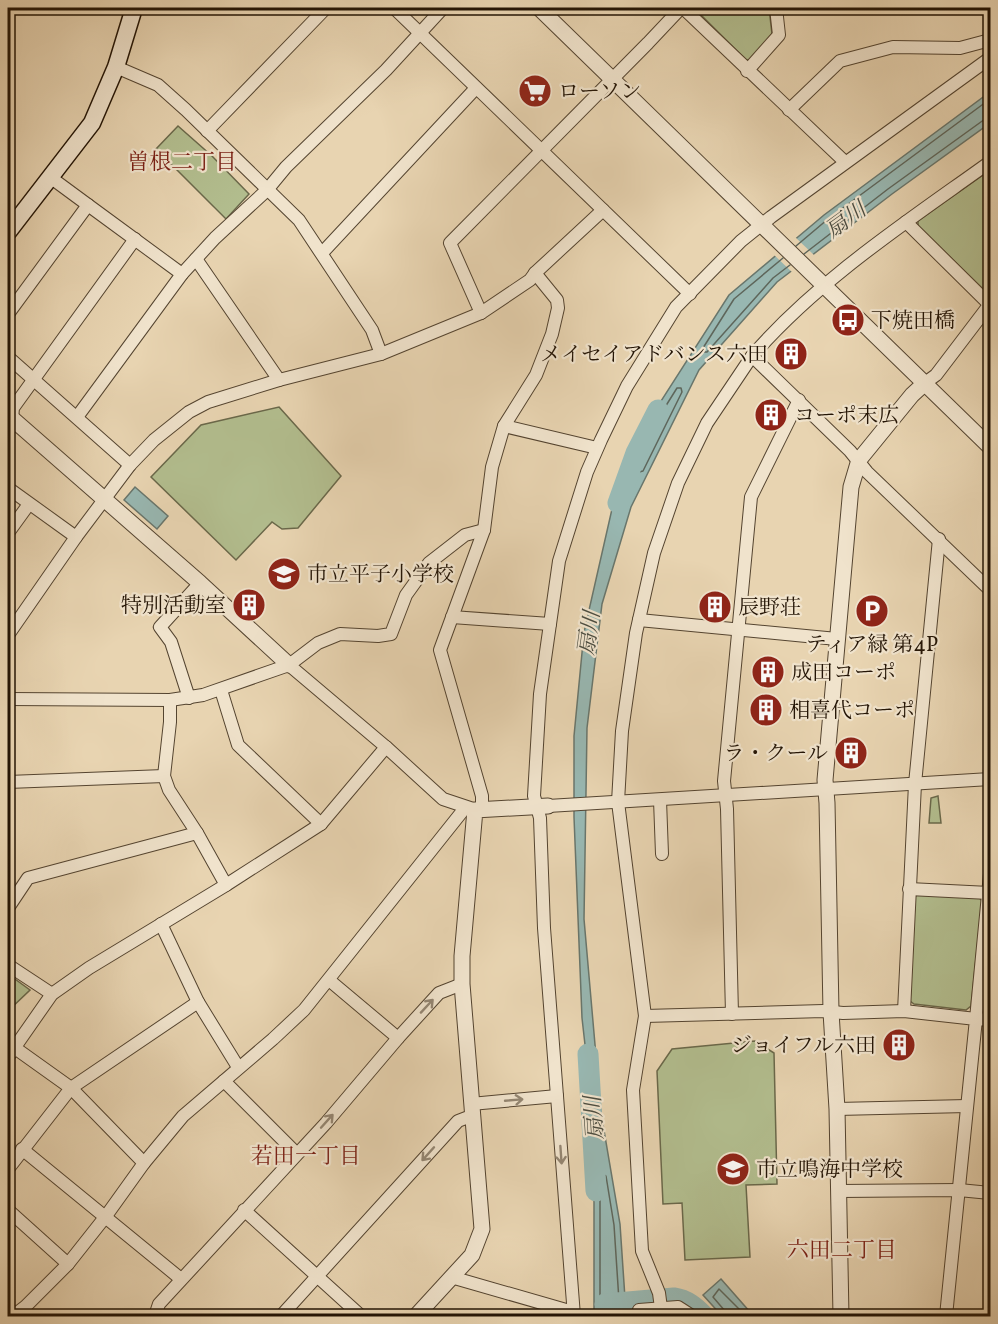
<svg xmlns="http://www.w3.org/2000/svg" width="998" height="1324" viewBox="0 0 998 1324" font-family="Vollkorn,'Noto Serif JP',serif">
<rect width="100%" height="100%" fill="#e8d4b1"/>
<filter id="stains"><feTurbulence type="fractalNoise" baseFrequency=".00333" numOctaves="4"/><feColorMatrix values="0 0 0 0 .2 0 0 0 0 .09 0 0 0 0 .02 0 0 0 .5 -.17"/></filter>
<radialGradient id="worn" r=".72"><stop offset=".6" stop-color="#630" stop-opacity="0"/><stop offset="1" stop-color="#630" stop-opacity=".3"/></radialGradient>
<!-- green -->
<g fill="#b2bd8e" stroke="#6a684a" stroke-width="1.5">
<polygon points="696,8 769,8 772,34 751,60 746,60 696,10"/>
<polygon points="178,126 212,156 249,194 226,219 156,149"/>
<polygon points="990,170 990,290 985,291 918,226 918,221"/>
<polygon points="279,407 341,476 298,528 282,529 272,522 236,560 151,477 201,425"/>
<polygon points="938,796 941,823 929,823 931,798"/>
<polygon points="919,893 978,896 982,901 971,1006 966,1010 914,1004 910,1001 915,897"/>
<polygon points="8,974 30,990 8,1011"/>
<polygon points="755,1041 774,1053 777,1184 746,1185 750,1257 685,1260 682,1203 663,1204 657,1071 672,1049"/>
</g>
<!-- water -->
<g fill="#98b7b1" stroke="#69766c" stroke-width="1.5">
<polygon points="990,92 990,123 892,194 777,282 699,370 631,507 602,604 587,728 584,919 601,1113 620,1224 626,1313 625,1316 594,1316 594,1125 582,1018 574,817 574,736 584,632 612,509 661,401 729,295 824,215"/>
<polygon points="135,487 168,516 157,529 124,500"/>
<polygon points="721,1279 750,1312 745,1316 722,1316 703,1295"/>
</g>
<!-- pier -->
<polygon fill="#e8d4b1" points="794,236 815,256 793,273 773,254"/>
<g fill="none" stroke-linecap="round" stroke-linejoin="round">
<!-- shore -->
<g stroke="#5e665b" stroke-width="1.5">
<polyline points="796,246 828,219 990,99"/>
<polyline points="804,254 888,189 985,119 990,118"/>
<polyline points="783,258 734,299 703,348 703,352 707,352 773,278 790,265"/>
<polygon points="677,388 681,388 682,392 643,471 639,472 637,468 667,404"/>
<polyline points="600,1316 600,1177 603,1174 606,1176 614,1225 620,1316"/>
<polyline points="726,1316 725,1311 713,1297 719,1289 741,1311 741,1316"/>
</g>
<!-- river -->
<g stroke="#98b7b1" stroke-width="21">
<polyline points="618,503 636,453 658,410"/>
<polyline points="588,1054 596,1191"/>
<path d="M605 1304 674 1298C687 1300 695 1307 704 1316"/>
</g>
<!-- minor casing -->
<g stroke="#544430" stroke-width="14">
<g id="minor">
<polyline points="394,8 690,294"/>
<polyline points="683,8 845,162"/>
<polyline points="116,67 158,85 186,110 299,220 372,330 381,354"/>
<polyline points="747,71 779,35 776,8"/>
<polyline points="789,110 840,61 893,47 960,48 990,40"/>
<polyline points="207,131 326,8"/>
<polyline points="50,177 88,205"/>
<polyline points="906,222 990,305"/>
<polyline points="322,253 476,88"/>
<polyline points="196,259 279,380"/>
<polyline points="481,313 450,243 648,43 681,8"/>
<polyline points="8,314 88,205 182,274"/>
<path d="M752 356C819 279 908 221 990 162"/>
<polyline points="8,357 130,465"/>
<polyline points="925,383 936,375 990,304"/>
<polyline points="77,417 182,274 215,238 267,190 286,167 386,70 443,8"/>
<polyline points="504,426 597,448"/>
<polyline points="8,427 12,419 13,408 135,239"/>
<polyline points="8,488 76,537"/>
<polyline points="8,533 29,504"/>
<polyline points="452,617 550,624"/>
<polyline points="639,620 837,639"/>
<polyline points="8,635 76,537 130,465 154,440 189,412 208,402 279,380 381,354 481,313 530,280 535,273 603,210"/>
<polyline points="289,665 386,747 443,799 473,809"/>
<polyline points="221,690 238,745 321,824"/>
<polyline points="189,698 171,642 160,627 200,583"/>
<polyline points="8,699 170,700 203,695 289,665 318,643 340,634 378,636 391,634 406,595 429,563 465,535 484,530"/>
<polyline points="170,700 170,722 164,776 169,790 197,833 226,885"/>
<polyline points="8,782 164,776"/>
<polyline points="660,800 662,854"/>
<polyline points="548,806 990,779"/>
<polyline points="482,810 482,796 440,650 484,530 492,467 504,426 536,375 552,334 558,308 557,300 535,273"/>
<polyline points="990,874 976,1019 990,1020"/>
<polyline points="909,889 989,893"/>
<polyline points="8,908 28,878 197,833"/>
<polyline points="161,924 198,1002 238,1067"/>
<polyline points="8,965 52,994"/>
<polyline points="329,980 398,1038"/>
<polyline points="904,1011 915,784 939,539"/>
<polyline points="732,1014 727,809 724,781 751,497 799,400"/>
<polyline points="645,1016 823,1011 843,1013 904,1011 976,1019 946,1316"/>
<polyline points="15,1048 71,1088 144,1163"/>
<polyline points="8,1057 52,994 89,968 226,885 321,824 386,747"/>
<polyline points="224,1081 296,1153"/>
<polyline points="471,1104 557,1096"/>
<polyline points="837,1109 967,1106"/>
<polyline points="22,1149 181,1279"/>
<polyline points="8,1169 71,1088 198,1002"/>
<polyline points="839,1191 959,1190 990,1193"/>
<polyline points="8,1210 68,1264"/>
<polyline points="244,1210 361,1316"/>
<polyline points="451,1277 573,1312"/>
<polyline points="661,1308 659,1293 642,1251 633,1090 645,1016 618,802 622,731 636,633 654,553 678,483 707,423 752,356 850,451 867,472 990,590"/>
<polyline points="639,1310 678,1307 692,1316"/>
<polyline points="13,1316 26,1306 68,1264 106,1216 144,1163 183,1116 273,1039 304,1010 465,808"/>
<polyline points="155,1316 159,1304 326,1123 398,1038 439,993 462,984"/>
<polyline points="281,1316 458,1121 471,1116"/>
<polyline points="574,1316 544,928 540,818 534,796 540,694 559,561 587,472 601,440 627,386 676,307 741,241 771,217 990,58"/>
</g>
</g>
<!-- tertiary casing -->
<g stroke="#544430" stroke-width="17">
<g id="tertiary">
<polyline points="539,8 990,447"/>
<polyline points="8,415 200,583 289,665"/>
<polyline points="416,1316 472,1255 482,1229 462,984 462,956 475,810 548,806"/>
<polyline points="841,1316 837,1109 831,1012 827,803 825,780 851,487 859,460 912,395 925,383"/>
</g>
</g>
<!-- secondary casing -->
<g stroke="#231405" stroke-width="19">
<polyline id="secondary" points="8,232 92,123 116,67 134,8"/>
</g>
<!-- minor -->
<use href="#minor" stroke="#f0e3cc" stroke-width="12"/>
<!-- tertiary -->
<use href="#tertiary" stroke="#f0e3cc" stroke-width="15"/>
<!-- secondary -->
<use href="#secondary" stroke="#f0e3cc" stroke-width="16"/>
</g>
<!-- one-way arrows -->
<defs><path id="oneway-shaft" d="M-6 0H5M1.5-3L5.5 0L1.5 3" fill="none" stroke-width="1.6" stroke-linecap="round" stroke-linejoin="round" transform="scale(1.5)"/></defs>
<g stroke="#948672">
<use href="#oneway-shaft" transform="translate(427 1006) rotate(-47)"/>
<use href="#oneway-shaft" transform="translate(514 1100) rotate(-5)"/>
<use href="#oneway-shaft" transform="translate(327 1121) rotate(-48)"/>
<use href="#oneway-shaft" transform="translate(428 1154) rotate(132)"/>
<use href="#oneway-shaft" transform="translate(561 1155) rotate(86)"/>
</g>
<!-- icons -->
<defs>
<g id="supermarket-disc" transform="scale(1.725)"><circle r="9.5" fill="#8f2418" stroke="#f0e3cc"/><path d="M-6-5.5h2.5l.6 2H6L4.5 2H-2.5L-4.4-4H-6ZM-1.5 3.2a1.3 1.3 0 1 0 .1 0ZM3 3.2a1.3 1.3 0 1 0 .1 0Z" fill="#fff"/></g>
<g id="bus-disc" transform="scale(1.725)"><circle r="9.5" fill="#8f2418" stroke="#f0e3cc"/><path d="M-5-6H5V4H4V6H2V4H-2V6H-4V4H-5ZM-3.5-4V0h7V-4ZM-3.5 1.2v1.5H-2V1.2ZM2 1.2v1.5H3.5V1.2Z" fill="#fff"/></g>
<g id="building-disc" transform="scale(1.725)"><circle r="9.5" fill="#8f2418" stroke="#f0e3cc"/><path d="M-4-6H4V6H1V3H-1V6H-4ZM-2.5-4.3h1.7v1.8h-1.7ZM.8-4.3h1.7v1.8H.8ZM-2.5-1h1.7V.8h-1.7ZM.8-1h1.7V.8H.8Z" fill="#fff"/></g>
<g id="school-disc" transform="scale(1.725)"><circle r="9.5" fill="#8f2418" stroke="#f0e3cc"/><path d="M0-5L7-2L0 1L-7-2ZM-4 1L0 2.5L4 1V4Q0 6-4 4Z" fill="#fff"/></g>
<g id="parking-disc" transform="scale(1.725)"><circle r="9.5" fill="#8f2418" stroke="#f0e3cc"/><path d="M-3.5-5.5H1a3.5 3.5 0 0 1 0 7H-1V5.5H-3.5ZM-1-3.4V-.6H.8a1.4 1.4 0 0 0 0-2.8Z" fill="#fff"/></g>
</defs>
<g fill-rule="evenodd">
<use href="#supermarket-disc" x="535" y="91"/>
<use href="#bus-disc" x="848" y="320"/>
<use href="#building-disc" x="791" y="354"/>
<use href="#building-disc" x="771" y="415"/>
<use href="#school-disc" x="284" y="574"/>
<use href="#building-disc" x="249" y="605"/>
<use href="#building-disc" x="715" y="607"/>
<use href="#parking-disc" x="872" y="611"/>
<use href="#building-disc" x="768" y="672"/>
<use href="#building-disc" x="766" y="710"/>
<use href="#building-disc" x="851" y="753"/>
<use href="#building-disc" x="899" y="1045"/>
<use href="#school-disc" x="733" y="1169"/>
</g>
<g text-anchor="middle" stroke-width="4.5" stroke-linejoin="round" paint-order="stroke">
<!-- poi labels -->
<g font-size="21" fill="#231405" stroke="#f0e3cc" text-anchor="start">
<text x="558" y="98">ローソン</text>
<text x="871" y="327">下焼田橋</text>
<text x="768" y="361" text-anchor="end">メイセイアドバンス六田</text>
<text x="794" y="422">コーポ末広</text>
<text x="307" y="581">市立平子小学校</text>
<text x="226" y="612" text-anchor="end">特別活動室</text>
<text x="738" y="614">辰野荘</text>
<text x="872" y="651" text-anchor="middle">ティア緑 第4P</text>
<text x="791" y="679">成田コーポ</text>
<text x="789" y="717">相喜代コーポ</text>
<text x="828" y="760" text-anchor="end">ラ・クール</text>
<text x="876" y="1052" text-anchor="end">ジョイフル六田</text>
<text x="756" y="1176">市立鳴海中学校</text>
</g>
<!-- neighbourhood labels -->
<g font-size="22" fill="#7a1f14" stroke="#f0e3cc">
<text x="182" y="169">曽根二丁目</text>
<text x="306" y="1163">若田一丁目</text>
<text x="842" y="1257">六田二丁目</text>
</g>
<!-- water labels -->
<g font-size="22" font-style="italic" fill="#4c4d41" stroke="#f0e3cc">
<text transform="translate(845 219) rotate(-36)" y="8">扇川</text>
<text transform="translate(588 633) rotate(-82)" y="8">扇川</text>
<text transform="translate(593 1118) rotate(-94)" y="8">扇川</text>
</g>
</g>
<!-- margin -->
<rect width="998" height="1324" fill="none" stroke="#e8d4b1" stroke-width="30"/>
<rect x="9" y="9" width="980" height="1306" fill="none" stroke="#231405" stroke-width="3"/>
<rect x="15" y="15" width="968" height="1294" fill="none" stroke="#231405" stroke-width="1.5"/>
<rect width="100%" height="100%" filter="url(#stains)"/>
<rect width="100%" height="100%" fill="url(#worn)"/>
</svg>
